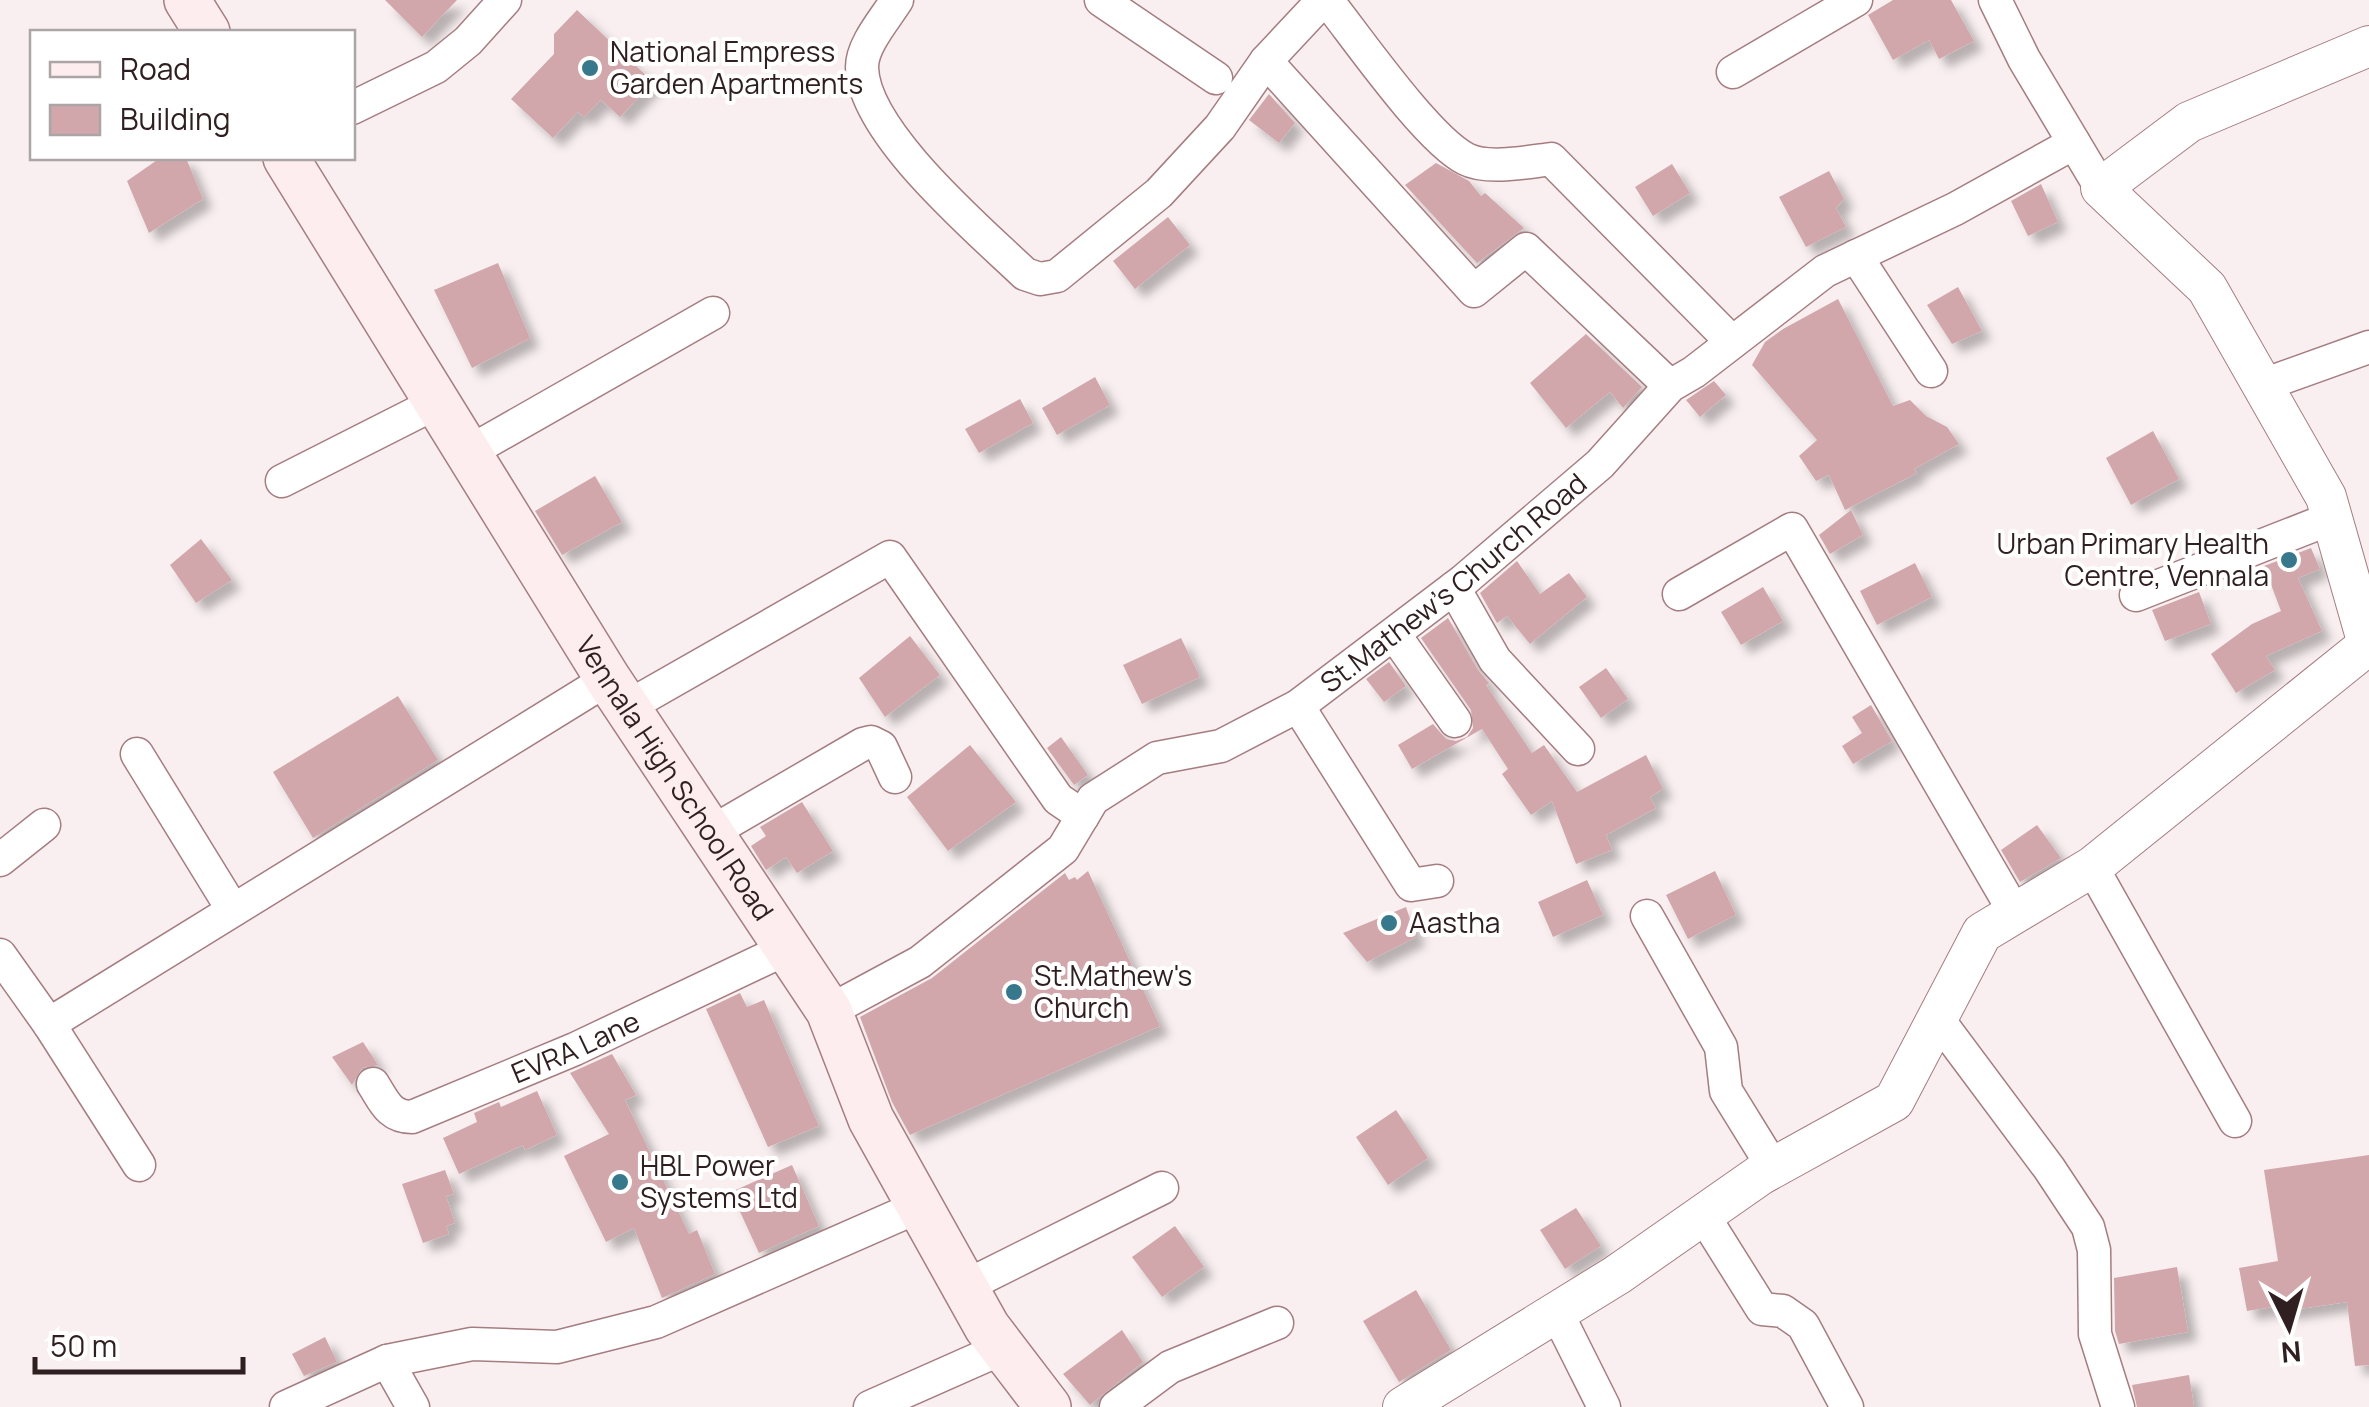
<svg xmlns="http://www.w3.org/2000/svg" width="2369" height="1407" viewBox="0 0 2369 1407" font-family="Manrope,sans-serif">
<defs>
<filter id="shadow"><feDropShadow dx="9" dy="9" stdDeviation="5" flood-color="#0004"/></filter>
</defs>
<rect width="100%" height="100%" fill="#f9eff0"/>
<!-- building -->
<g fill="#d1a7ab" filter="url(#shadow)">
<polygon points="385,0 457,0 422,37"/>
<polygon points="1893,0 1951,0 1974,41 1939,59 1929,40 1893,60 1868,15"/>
<polygon points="577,10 653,82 620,117 601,100 584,117 578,112 553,138 511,99 554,54 554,34"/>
<polygon points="1269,94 1295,123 1279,143 1249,120"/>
<polygon points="160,158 186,158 203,199 149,233 127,181"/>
<polygon points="1436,163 1469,181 1481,196 1485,193 1524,228 1477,263 1405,185"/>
<polygon points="1672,164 1690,193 1653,216 1635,187"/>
<polygon points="1829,171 1844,199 1836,208 1846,227 1806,247 1779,197"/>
<polygon points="2041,184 2058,222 2028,236 2011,201"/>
<polygon points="1168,217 1190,245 1135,289 1113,261"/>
<polygon points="498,263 530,338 472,368 434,290"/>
<polygon points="1958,287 1982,331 1952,344 1927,305"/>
<polygon points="1838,299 1893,406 1910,400 1926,416 1947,427 1959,444 1914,469 1917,473 1845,510 1829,475 1816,481 1799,456 1817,440 1752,365 1765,342 1783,329"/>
<polygon points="1586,334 1642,387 1623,408 1610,392 1566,428 1530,383"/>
<polygon points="1095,377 1110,405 1057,435 1042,408"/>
<polygon points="1714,381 1726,395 1700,417 1686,400"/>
<polygon points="1020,399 1033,423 979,453 965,429"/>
<polygon points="2153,431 2179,479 2131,505 2106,458"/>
<polygon points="595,476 622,522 562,555 535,511"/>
<polygon points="1851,510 1863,535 1830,554 1819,535"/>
<polygon points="201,539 232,580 196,603 170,565"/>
<polygon points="2311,548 2320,569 2298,578 2322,631 2266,656 2275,670 2236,693 2211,654 2252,624 2281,611 2264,566"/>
<polygon points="1517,561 1540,594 1569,573 1587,597 1530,644 1507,616 1497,623 1480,593"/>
<polygon points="1915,563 1932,597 1877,625 1860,591"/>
<polygon points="1763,587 1783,621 1741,645 1721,612"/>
<polygon points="2199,592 2211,624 2165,641 2152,610"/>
<polygon points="1448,618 1478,670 1489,683 1486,685 1532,753 1544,745 1577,792 1646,755 1663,789 1650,797 1656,808 1606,835 1612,850 1576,864 1552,801 1531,815 1502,774 1508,769 1482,729 1412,769 1398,745 1433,724 1446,739 1456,741 1467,737 1473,728 1471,710 1421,638"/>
<polygon points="910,636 940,675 885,717 859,678"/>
<polygon points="1181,638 1200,677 1142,704 1123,665"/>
<polygon points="1389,662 1406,686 1384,702 1366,679"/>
<polygon points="1606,668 1628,699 1601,718 1579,687"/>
<polygon points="398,696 438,760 313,838 273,772"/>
<polygon points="1871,705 1892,741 1853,764 1842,746 1862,733 1852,717"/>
<polygon points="1061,737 1088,775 1074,785 1047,748"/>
<polygon points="970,745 1016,802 948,851 907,797"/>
<polygon points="802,802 833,851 797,873 786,857 766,870 751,846 766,836 760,827"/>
<polygon points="2037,825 2061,858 2020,882 2001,850"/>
<polygon points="1088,871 1160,1026 910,1135 892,1102 860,1017 932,978 1065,873 1069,880 1075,877 1077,880"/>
<polygon points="1715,871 1736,915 1688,939 1666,895"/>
<polygon points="1587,880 1603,915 1553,937 1538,902"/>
<polygon points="1406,907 1416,937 1367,962 1343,933"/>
<polygon points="740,993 747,1007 764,1000 819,1126 768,1147 706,1009"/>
<polygon points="363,1042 378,1065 362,1068 352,1085 332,1057"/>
<polygon points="612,1054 636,1095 625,1100 689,1234 697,1230 715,1274 662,1298 634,1228 606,1242 564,1156 609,1134 570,1073"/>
<polygon points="537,1091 557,1135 525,1150 523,1145 459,1174 443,1138 477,1122 474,1113 499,1102 501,1107"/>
<polygon points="1396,1110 1428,1158 1388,1185 1356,1137"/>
<polygon points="2369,1155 2369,1365 2355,1366 2347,1302 2285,1311 2284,1305 2247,1311 2239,1268 2278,1261 2264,1170"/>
<polygon points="792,1165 819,1226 759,1253 731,1192"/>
<polygon points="445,1170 454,1194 446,1196 455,1223 446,1226 449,1234 423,1243 402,1184"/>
<polygon points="1576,1208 1601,1246 1565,1269 1540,1230"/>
<polygon points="1175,1226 1204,1267 1162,1297 1132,1257"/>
<polygon points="2177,1267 2188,1332 2119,1344 2115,1331 2114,1278"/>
<polygon points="1416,1290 1451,1350 1399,1382 1363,1321"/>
<polygon points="1122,1330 1143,1362 1090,1405 1063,1374"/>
<polygon points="325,1337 337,1362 304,1376 292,1354"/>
<polygon points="2189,1375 2194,1407 2137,1407 2132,1385"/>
</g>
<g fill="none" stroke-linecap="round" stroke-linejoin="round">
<!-- minor casing -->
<g stroke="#a57d81" stroke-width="35">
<g id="minor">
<path d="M897 0C885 19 862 45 862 67 863 132 979 230 1025 274L1040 279 1057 276 1159 193 1220 127 1266 61 1323 0"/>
<polyline points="1101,0 1216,78"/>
<path d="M1327 0C1357 38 1427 139 1466 159 1487 170 1528 162 1551 159L1732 342"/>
<polyline points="1995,0 2024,59 2101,188"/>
<polyline points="1266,61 1474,291 1526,249 1670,386"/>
<polyline points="1733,72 1856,0"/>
<polyline points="352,108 436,67 468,41 505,0"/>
<polyline points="1856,256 1931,371"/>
<polyline points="2263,385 2369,347"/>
<polyline points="469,452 713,313"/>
<polyline points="282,481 438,402"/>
<polyline points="1454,588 1495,660 1578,749"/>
<polyline points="1679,594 1792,529 2015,913"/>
<polyline points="2136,595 2332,518"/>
<polyline points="1394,634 1455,721"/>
<polyline points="1298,706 1411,885 1437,881"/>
<polyline points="627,707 890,557 1058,799 1083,816"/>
<polyline points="137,754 233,910"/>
<polyline points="710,833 863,744 871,742 881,747 895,777"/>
<polyline points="0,860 44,825"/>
<polyline points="2092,867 2235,1121"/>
<polyline points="1647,916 1721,1047 1726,1091 1773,1167"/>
<polyline points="0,955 49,1024 139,1165"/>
<path id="s1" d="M829 1011 920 962 1063 849 1093 799 1157 758 1221 746 1298 706 1463 581 1600 464 1670 386 1694 372 1825 271 1955 209 2074 143"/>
<polyline points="1937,1018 2049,1168 2088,1227 2094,1250 2095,1334 2118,1407"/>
<polyline points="49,1024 608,679"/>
<path id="s2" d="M373 1084C384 1101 389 1117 412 1117L575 1049 788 948"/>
<polyline points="1703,1215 1762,1309 1783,1311 1803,1325 1847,1407"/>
<polyline points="964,1287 1162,1188"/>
<polyline points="1557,1313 1604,1407"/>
<polyline points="387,1361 413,1407"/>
<polyline points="286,1407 387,1361 472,1344 557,1347 656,1322 920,1206"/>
<polyline points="870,1407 1003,1348"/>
<polyline points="1116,1407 1170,1367 1277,1323"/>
</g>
</g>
<!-- tertiary casing -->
<g stroke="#a57d81" stroke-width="42">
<g id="tertiary">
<polyline points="2368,644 2326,497 2207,288 2101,188 2189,122 2369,46"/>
<polyline points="1403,1407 1617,1275 1760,1175 1894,1101 1982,933 2092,867 2369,644"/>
</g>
</g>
<!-- secondary casing -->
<g stroke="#a57d81" stroke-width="48">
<g id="secondary">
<polyline points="187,0 207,32"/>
<path id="s3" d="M286 158 608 679 829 1011 871 1119 987 1327 1048 1407"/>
</g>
</g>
<!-- minor -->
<use href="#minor" stroke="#fff" stroke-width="32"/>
<!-- tertiary -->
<use href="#tertiary" stroke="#fff" stroke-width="40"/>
<!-- secondary -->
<use href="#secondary" stroke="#fdedee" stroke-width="45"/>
</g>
<!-- markers -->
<g fill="#38788c" stroke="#fff" stroke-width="4">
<circle cx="590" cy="68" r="10"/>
<circle cx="2289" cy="560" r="10"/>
<circle cx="1389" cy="923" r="10"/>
<circle cx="1014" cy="992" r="10"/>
<circle cx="620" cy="1182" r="10"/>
</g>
<g text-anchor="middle" stroke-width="8" stroke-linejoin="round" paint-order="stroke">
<!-- poi labels -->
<g font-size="28" fill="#2f1f21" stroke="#fff" text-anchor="start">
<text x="610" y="62">National Empress<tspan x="610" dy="32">Garden Apartments</tspan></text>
<text x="2269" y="554" text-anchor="end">Urban Primary Health<tspan x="2269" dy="32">Centre, Vennala</tspan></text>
<text x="1409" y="933">Aastha</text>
<text x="1034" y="986">St.Mathew's<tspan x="1034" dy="32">Church</tspan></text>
<text x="640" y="1176">HBL Power<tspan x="640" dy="32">Systems Ltd</tspan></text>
</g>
<!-- street labels -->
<g font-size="28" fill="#2f1f21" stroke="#fff">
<text dy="10" stroke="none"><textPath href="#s1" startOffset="770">St.Mathew's Church Road</textPath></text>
<text dy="10" stroke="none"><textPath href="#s3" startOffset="732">Vennala High School Road</textPath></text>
<text dy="10" stroke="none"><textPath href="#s2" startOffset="232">EVRA Lane</textPath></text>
</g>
</g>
<!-- legend -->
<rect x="30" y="30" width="325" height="130" fill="#ffffff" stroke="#aca5a6" stroke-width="2.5"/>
<rect x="50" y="62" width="50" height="15" fill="#fdedee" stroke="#aca5a6" stroke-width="2.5"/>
<text x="120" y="80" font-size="30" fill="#2f1f21">Road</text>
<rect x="50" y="105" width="50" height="30" fill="#d1a7ab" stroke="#aca5a6" stroke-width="2.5"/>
<text x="120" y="130" font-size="30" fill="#2f1f21">Building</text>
<!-- north arrow -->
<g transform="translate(2289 1327) rotate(175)" stroke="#ffffff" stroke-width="8" paint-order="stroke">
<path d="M0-8L18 38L0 25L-18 38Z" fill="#2f1f21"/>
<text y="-15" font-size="28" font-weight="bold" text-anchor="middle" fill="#2f1f21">N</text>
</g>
<!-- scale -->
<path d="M35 1357v15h208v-15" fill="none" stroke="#2f1f21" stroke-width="5"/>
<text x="50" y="1357" font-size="30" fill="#2f1f21" stroke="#ffffff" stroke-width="8" paint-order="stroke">50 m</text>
</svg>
